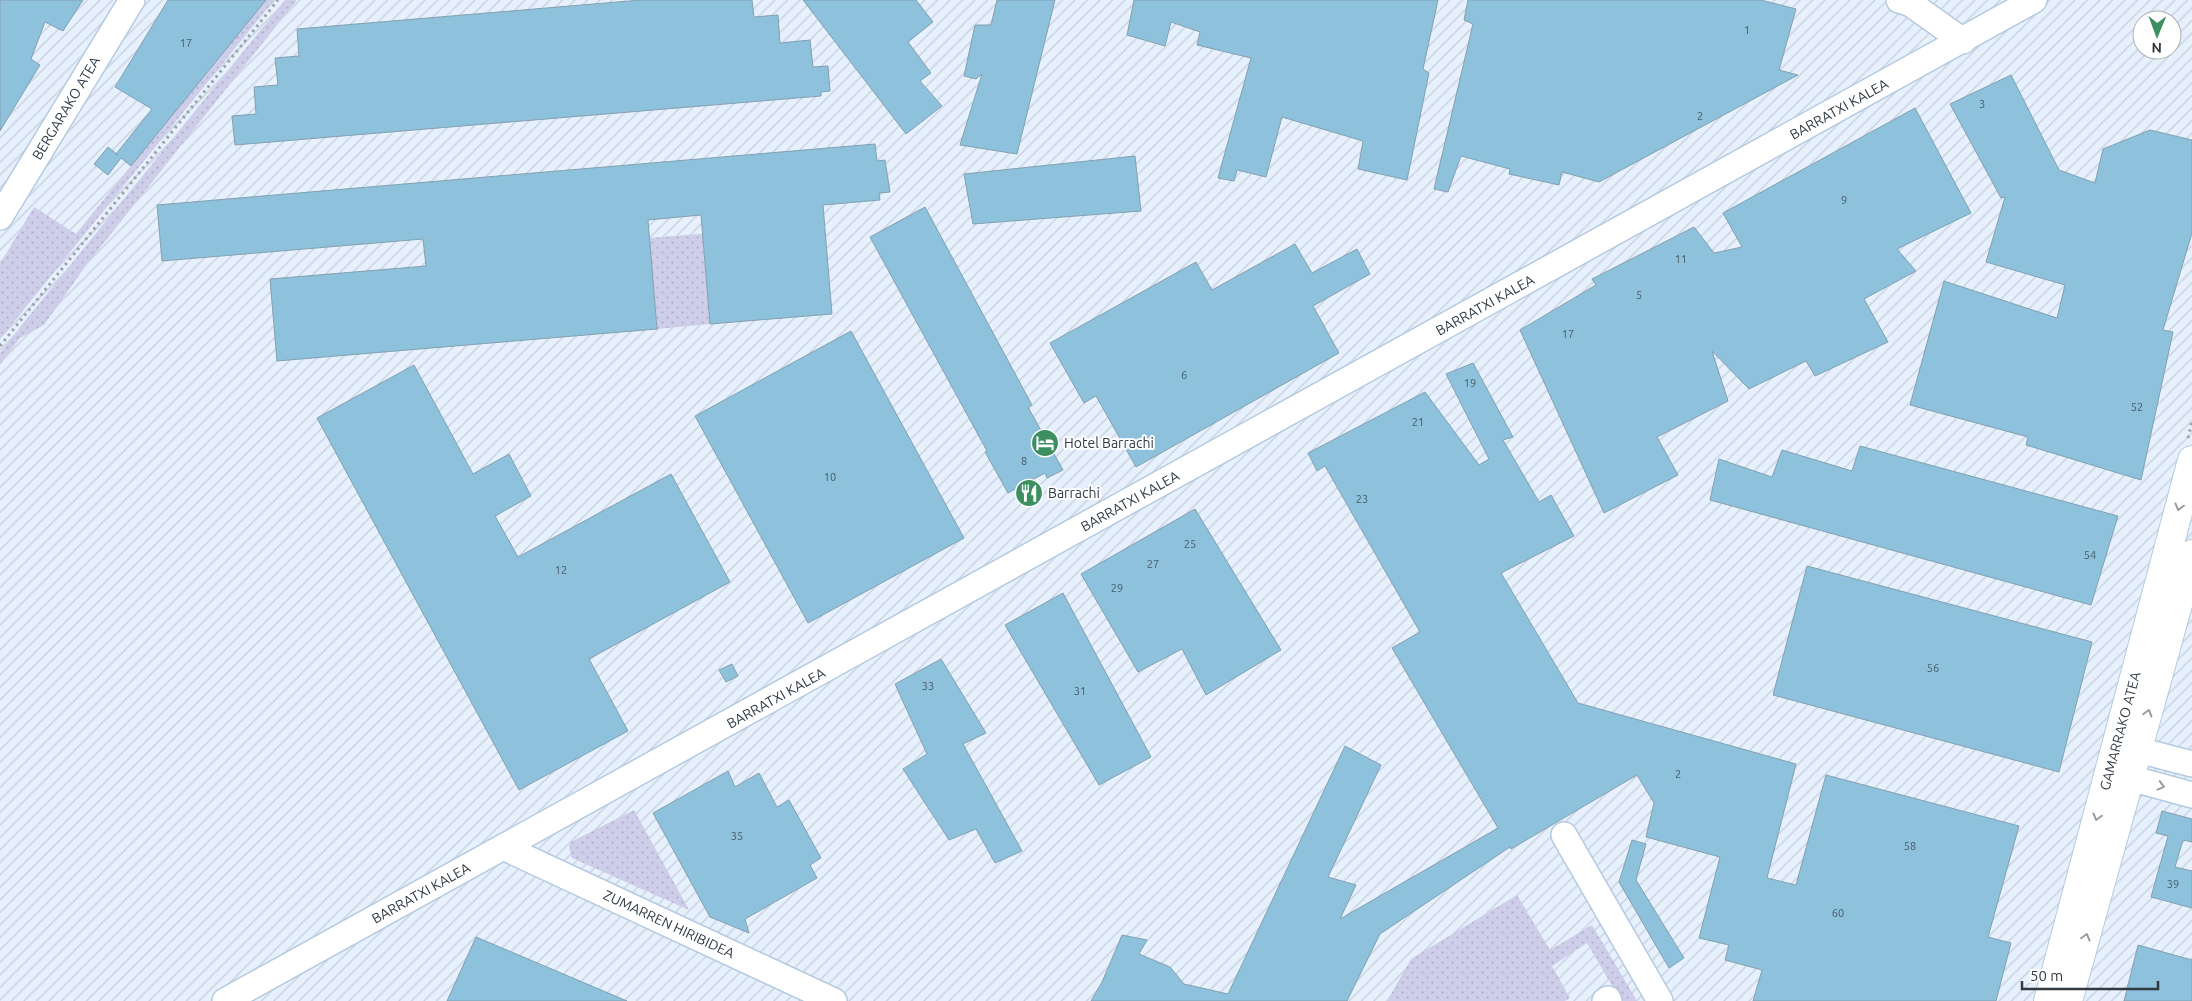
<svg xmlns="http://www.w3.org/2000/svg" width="2192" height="1001" viewBox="0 0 2192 1001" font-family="Ubuntu,sans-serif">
<defs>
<pattern id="industrial-furrows" width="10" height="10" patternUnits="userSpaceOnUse" patternTransform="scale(1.25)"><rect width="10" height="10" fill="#e6f1fd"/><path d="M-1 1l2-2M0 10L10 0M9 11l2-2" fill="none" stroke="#c6cfda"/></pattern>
<pattern id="grass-dots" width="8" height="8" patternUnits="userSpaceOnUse" patternTransform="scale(1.25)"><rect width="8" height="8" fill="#cecdea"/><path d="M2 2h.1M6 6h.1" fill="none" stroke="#b1b1ca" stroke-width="1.8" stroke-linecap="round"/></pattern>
</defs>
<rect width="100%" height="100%" fill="#f5fafe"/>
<!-- industrial -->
<path fill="url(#industrial-furrows)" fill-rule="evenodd" d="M0 0H2192V1001H0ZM2142 20H2172V50H2142Z"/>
<!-- grass -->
<g fill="url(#grass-dots)">
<polygon points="264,0 274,0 0,339 0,264 34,207 76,234"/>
<polygon points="285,0 297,0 87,264 44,325 20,338 0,365 0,353 21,326"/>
<polygon points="783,227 784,235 703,242 710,324 657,329 649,238"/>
<polygon points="634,810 689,910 572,858 569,847 571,842"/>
<polygon points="1517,895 1550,950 1592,925 1637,1001 1621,1001 1587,943 1552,966 1570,998 1565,1001 1387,1001 1411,959"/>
</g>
<!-- building -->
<g fill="#8dc1dc" stroke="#83a0b0">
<polygon points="0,0 83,0 63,31 45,22 31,59 40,65 0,131"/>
<polygon points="168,0 266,0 131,166 121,158 108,175 94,164 108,147 118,155 116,154 152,109 115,87"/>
<polygon points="641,0 752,0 754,17 778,15 780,43 810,40 813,67 828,66 830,91 821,92 821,96 235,145 232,116 256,114 254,87 278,85 275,58 299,56 297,29"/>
<polygon points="803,0 916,0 933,22 908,42 931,73 920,81 942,106 906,134"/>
<polygon points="997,0 1055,0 1017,154 960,145 982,74 976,79 964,76 975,25 991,25"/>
<polygon points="1134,0 1438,0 1423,69 1429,73 1407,180 1358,169 1363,141 1282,117 1266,177 1237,170 1234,181 1218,178 1251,58 1197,45 1200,32 1171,22 1165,46 1127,35"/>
<polygon points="1468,0 1761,0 1796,9 1779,70 1798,75 1599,182 1562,172 1559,185 1509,174 1510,169 1461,156 1448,192 1434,189 1473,24 1464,20"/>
<polygon points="2011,75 2059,170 2095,183 2103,149 2150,130 2192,140 2192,233 2163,330 2173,332 2141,480 2026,445 2028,437 1910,405 1944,281 2057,318 2065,285 1986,262 2005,197 2001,198 1950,104"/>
<polygon points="1915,108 1971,213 1897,249 1916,271 1864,299 1888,342 1815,376 1806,361 1749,389 1712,351 1728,401 1657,437 1678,475 1604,513 1520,330 1596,285 1592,279 1694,227 1714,253 1742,247 1723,213"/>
<polygon points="875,144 877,161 885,160 890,192 879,193 880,200 823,205 832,314 710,324 701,215 648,220 657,329 277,361 270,279 426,266 423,239 162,261 157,205"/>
<polygon points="1135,156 1141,211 973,224 964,174"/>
<polygon points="925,207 1032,405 1028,407 1063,470 1047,478 1045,473 1008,493 985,452 987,451 870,237"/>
<polygon points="1295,244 1312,273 1357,249 1370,274 1313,306 1339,353 1136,467 1096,396 1084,403 1050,343 1196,262 1212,290"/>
<polygon points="851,331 964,538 808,623 695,416"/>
<polygon points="1473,363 1513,437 1503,440 1539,502 1551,495 1574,536 1501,573 1578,703 1796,764 1767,878 1796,885 1826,775 2019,826 1988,937 2011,943 1996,1001 1753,1001 1762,970 1725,960 1729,945 1699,938 1720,857 1646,837 1654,803 1637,775 1511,849 1510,847 1380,934 1347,1001 1091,1001 1102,982 1122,935 1147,940 1139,954 1170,967 1184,984 1228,994 1345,746 1381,765 1328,877 1356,885 1340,919 1498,828 1392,648 1420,632 1325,466 1317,471 1308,453 1425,392 1479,465 1489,459 1446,374"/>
<polygon points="414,365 473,474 509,454 531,496 495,516 518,557 671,474 730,582 589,659 628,731 519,790 317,418"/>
<polygon points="1860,446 2118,516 2091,605 1710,500 1719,459 1772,477 1782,450 1852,471"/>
<polygon points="1195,509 1281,650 1206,695 1182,649 1138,672 1081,574"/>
<polygon points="1807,566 2092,642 2059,772 1773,695"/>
<polygon points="1063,593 1151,757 1099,785 1005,625"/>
<polygon points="941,659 986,733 963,744 1022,851 995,863 976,829 949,840 903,769 927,754 895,684"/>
<polygon points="732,664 738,676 726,682 719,670"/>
<polygon points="728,771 735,787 759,773 777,807 789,800 821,858 810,865 817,878 745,919 749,933 710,917 653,813"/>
<polygon points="2162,811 2192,819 2192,842 2183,840 2175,867 2192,871 2192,908 2151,897 2168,836 2156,833"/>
<polygon points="1632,840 1646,844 1636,880 1684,958 1669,968 1619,882"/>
<polygon points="476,937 627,1001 447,1001"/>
<polygon points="2138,945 2192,960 2192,1001 2124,1001"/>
</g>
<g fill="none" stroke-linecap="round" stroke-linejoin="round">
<!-- minor casing -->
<g stroke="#b5cae1" stroke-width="28">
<g id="minor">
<polyline points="1899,0 1911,4 1963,41"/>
<polyline points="0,217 132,0"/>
<polyline points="2138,750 2192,764"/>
<polyline points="2130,778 2192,795"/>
<polyline points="1564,835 1660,1001"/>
<polyline points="505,848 834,1001"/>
<polyline points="225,1001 2034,0"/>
<polyline points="1605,1001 1608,999 1609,1001"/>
</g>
</g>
<!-- major casing -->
<g stroke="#b5cae1" stroke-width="30">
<g id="major">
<polyline points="2048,1001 2192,460"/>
<polyline points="2068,1001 2192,554"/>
</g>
</g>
<!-- path -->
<g stroke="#9ba2a8" stroke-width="3" stroke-dasharray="2.5 4" stroke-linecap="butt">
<polyline points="0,346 278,0"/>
<polyline points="2188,438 2192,422"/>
</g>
<!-- minor -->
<use href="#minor" stroke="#fff" stroke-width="25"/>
<!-- major -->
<use href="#major" stroke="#fff" stroke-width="28"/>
</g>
<!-- one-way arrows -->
<defs><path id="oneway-chevron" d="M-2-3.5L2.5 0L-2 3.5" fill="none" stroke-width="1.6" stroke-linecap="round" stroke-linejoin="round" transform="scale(1.25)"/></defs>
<g stroke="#989ca0">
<use href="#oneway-chevron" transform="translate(2179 507) rotate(105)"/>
<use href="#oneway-chevron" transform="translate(2148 713) rotate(-74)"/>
<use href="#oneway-chevron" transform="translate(2161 786) rotate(15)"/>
<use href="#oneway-chevron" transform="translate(2097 817) rotate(105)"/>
<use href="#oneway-chevron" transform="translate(2086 937) rotate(-74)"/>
</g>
<!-- icons -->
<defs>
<g id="hotel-disc" transform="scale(1.4375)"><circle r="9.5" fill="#3c8f61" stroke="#fff"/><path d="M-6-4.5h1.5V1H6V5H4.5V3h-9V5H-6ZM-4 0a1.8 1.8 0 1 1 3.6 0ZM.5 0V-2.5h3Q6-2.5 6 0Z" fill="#fff"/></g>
<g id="restaurant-disc" transform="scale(1.4375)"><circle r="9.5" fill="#3c8f61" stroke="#fff"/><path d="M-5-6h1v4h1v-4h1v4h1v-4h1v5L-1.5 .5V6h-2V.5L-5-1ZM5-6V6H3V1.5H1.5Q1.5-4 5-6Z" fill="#fff"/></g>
</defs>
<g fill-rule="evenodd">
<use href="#hotel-disc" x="1045" y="443"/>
<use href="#restaurant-disc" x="1029" y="493"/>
</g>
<g text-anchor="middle" stroke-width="4" stroke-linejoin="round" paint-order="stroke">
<!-- number labels -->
<g font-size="11" fill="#475b68">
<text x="1747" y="34">1</text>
<text x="186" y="47">17</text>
<text x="1982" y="108">3</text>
<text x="1700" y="120">2</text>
<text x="1844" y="204">9</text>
<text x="1681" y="263">11</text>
<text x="1639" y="299">5</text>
<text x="1568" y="338">17</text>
<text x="1184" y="379">6</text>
<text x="1470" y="387">19</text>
<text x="2137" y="411">52</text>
<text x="1418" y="426">21</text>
<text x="1024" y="465">8</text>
<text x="830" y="481">10</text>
<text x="1362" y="503">23</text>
<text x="1190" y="548">25</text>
<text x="2090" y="559">54</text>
<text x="1153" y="568">27</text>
<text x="561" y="574">12</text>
<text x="1117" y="592">29</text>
<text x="1933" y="672">56</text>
<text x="928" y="690">33</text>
<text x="1080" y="695">31</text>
<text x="1678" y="778">2</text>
<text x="737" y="840">35</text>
<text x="1910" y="850">58</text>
<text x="2173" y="888">39</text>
<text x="1838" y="917">60</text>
</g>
<!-- street labels -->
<g font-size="14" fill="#303942" stroke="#fff">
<text transform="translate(66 108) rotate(-59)" y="5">BERGARAKO ATEA</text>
<text transform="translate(1839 109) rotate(-29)" y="5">BARRATXI KALEA</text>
<text transform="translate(1485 305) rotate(-29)" y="5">BARRATXI KALEA</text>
<text transform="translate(1130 501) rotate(-29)" y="5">BARRATXI KALEA</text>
<text transform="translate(776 698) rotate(-29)" y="5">BARRATXI KALEA</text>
<text transform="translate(2120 731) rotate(-75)" y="5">GAMARRAKO ATEA</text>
<text transform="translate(421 893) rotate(-29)" y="5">BARRATXI KALEA</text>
<text transform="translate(669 924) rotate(25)" y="5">ZUMARREN HIRIBIDEA</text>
</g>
<!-- poi labels -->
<g font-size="14" fill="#303942" stroke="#fff" text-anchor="start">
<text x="1064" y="448">Hotel Barrachi</text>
<text x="1048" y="498">Barrachi</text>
</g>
</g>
<!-- north arrow -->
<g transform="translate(2157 35) rotate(181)"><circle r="24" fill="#ffffff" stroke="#acb0b3"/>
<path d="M0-4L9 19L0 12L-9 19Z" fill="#3c8f61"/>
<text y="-8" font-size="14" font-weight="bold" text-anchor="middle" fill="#303942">N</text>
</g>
<!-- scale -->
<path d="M2022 981v8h136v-8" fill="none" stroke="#303942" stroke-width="2.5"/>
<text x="2030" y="981" font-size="15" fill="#303942" stroke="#ffffff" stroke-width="4" paint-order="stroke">50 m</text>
</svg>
